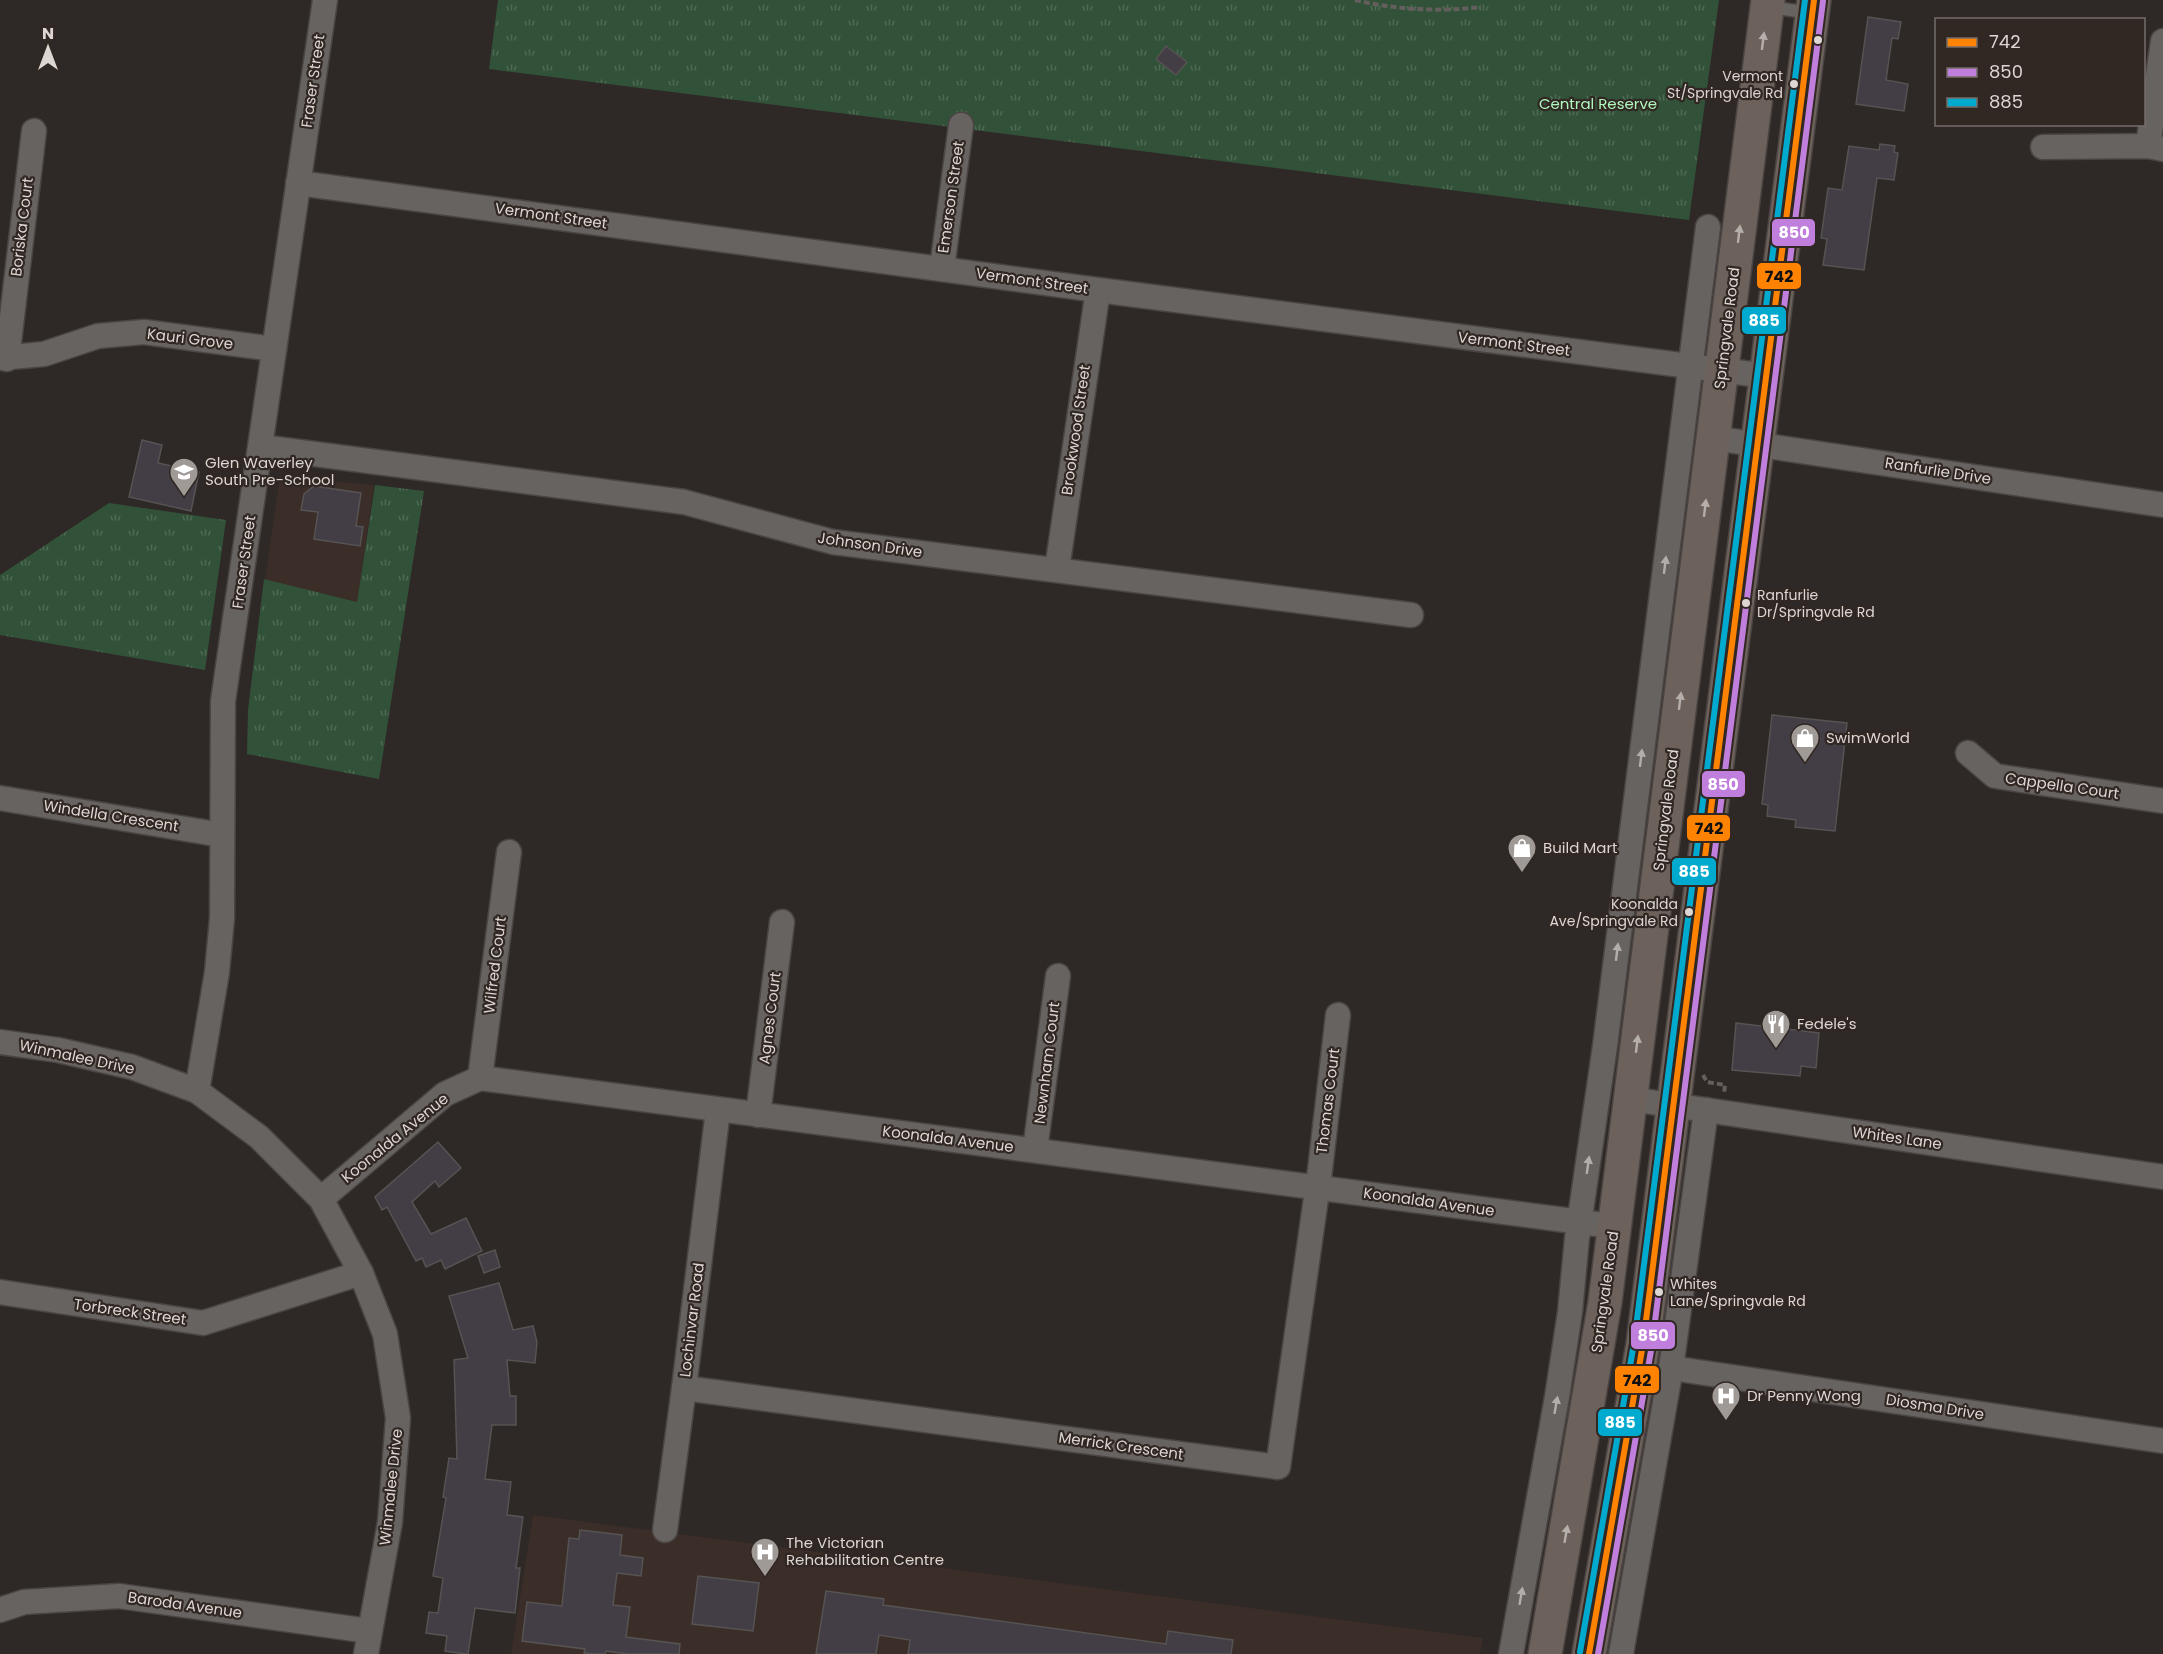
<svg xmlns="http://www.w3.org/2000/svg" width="2163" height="1654" viewBox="0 0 2163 1654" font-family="Poppins,sans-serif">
<defs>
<pattern id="park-tufts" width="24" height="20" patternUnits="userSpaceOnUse" patternTransform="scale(1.5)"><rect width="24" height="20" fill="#315238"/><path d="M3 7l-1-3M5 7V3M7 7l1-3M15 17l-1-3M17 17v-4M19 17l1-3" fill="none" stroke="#4e6a54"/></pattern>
</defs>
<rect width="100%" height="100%" fill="#2e2826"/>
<!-- built -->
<g fill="#3b2d27">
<polygon points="280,476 374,485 357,602 265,580"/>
<polygon points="533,1515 1483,1638 1480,1654 511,1654"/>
</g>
<!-- park -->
<g fill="url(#park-tufts)">
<polygon points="498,0 1719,0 1689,220 489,69"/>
<polygon points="375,485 424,491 379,779 247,754 248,710 264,579 357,602"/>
<polygon points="109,503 226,520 205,670 0,635 0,575"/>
</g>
<!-- building -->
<g fill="#433d45" stroke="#565353" stroke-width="1.5">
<polygon points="1868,17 1901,22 1898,39 1892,38 1886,80 1908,84 1904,111 1856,104"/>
<polygon points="1166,46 1187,62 1176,75 1156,59"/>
<polygon points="1880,144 1895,146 1894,152 1898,153 1894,180 1877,178 1864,270 1823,265 1827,239 1821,238 1828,188 1842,190 1849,146 1879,150"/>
<polygon points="142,440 162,445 158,463 199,472 191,511 129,497"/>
<polygon points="314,486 361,493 356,526 363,527 360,546 314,539 318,512 301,510 304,494"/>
<polygon points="1772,715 1847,723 1835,831 1795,827 1796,820 1767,816 1768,805 1762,804"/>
<polygon points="1736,1023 1819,1033 1816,1068 1801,1066 1800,1076 1732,1070"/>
<polygon points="438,1142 461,1168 439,1187 435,1181 412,1202 431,1234 466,1218 482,1251 445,1269 441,1260 426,1267 422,1258 416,1261 387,1207 382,1210 375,1197"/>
<polygon points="495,1250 500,1267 484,1273 478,1256"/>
<polygon points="499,1283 513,1330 533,1326 537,1342 535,1363 507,1360 510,1396 516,1396 516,1425 492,1425 485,1479 511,1482 507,1515 523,1517 516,1568 520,1568 515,1613 475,1608 468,1654 465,1654 445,1651 447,1636 426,1633 429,1612 438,1613 443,1578 433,1576 446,1498 443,1497 449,1458 457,1459 454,1360 468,1358 449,1296"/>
<polygon points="580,1530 622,1535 620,1555 643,1558 641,1576 617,1573 613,1605 630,1607 626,1637 680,1644 679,1654 628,1654 606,1651 605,1654 595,1654 584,1653 585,1649 522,1641 527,1602 562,1606 569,1538 579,1539"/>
<polygon points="698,1576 759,1583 753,1631 692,1624"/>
<polygon points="826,1591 884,1599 883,1605 1166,1644 1168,1631 1233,1640 1231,1654 908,1654 910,1640 879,1635 876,1654 816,1654"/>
</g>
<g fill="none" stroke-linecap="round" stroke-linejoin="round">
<!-- service casing -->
<g stroke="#4a4443" stroke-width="15">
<polyline id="service" points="1769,7 1811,13"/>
</g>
<!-- minor casing -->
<g stroke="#4a4443" stroke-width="27">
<g id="minor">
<polyline points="2148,146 2163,41"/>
<polyline points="2043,147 2148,146 2163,149"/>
<polyline points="298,183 1098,290 1767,376"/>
<polyline points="942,268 961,125"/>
<polyline points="0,358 44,354 98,336 144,332 274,349"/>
<polyline points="7,359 34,131"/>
<polyline points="1713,438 2163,505"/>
<polyline points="261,447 684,502 833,542 1411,615"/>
<polyline points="1057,569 1098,290"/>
<polyline points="1968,753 1995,776 2163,801"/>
<polyline points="0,798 222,835"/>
<polyline points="0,1042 58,1050 132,1067 197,1091 259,1137 321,1199 361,1273 385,1334 398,1418 390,1522 366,1654"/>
<polyline points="480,1078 509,852"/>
<polyline points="197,1091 217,972 222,918 223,701 325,0"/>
<polyline points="1630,1099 2163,1177"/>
<polyline points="758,1115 782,922"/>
<polyline points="1035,1150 1058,976"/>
<polyline points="321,1199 445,1094 480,1078 1596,1224"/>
<polyline points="0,1292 203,1323 361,1273"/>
<polyline points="1671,1368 2163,1441"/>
<polyline points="684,1388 1278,1467 1320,1170 1338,1015"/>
<polyline points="665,1530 684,1388 718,1110"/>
<polyline points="0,1610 24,1602 119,1596 369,1631"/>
<polyline points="1511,1654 1557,1397 1570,1312 1577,1238 1605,1046 1708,227"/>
<polyline points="1621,1654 1671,1368 1706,1110"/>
</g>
</g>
<!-- trunk casing -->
<g stroke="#4a4443" stroke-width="36">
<g id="trunk">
<polyline points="1545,1654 1605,1302 1768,0"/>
<polyline points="1589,1654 1643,1344 1814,0"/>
</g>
</g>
<!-- path -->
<g stroke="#645f5e" stroke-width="4" stroke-dasharray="6 3" stroke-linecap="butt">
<path d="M1355 0C1397 10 1439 12 1481 7"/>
<polyline points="1703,1075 1707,1082 1725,1085 1724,1094"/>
</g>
<!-- service -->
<use href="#service" stroke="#666361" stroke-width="12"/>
<!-- minor -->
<use href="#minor" stroke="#666361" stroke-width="24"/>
<!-- trunk -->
<use href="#trunk" stroke="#6c625b" stroke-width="33"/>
<!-- bus-1 casing -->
<g stroke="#312723" stroke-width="10">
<polyline id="bus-1" points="1589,1654 1643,1344 1814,0"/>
</g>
<!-- bus-2 casing -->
<g stroke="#312723" stroke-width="10">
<polyline id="bus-2" points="1598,1654 1652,1345 1823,1"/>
</g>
<!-- bus-3 casing -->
<g stroke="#312723" stroke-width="10">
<polyline id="bus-3" points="1580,1652 1634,1343 1805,0"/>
</g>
<!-- bus-1 -->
<use href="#bus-1" stroke="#ff8200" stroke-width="6"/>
<!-- bus-2 -->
<use href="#bus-2" stroke="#c07fdc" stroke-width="6"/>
<!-- bus-3 -->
<use href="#bus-3" stroke="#00a9ce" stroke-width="6"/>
</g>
<!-- one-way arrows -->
<defs><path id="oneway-solid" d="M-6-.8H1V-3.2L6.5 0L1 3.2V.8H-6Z" transform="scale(1.5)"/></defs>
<g fill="#b5aeaa">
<use href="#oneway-solid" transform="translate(1763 41) rotate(-83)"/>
<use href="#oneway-solid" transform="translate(1739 234) rotate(-83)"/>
<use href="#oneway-solid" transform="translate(1705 508) rotate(-83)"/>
<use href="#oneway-solid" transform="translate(1680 701) rotate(-83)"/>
<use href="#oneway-solid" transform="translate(1637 1044) rotate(-83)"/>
<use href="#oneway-solid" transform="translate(1566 1534) rotate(-80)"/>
</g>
<g fill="#b3aeac">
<use href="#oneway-solid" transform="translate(1665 565) rotate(-83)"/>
<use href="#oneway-solid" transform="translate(1641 758) rotate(-83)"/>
<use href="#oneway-solid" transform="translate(1617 952) rotate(-83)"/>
<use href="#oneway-solid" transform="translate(1588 1165) rotate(-82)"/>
<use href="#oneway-solid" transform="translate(1556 1405) rotate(-80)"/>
<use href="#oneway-solid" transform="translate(1521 1596) rotate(-80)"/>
</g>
<!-- icons -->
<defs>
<g id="school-pin" transform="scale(1.5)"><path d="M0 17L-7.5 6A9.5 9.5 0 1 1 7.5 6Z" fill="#a09a97" stroke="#312723"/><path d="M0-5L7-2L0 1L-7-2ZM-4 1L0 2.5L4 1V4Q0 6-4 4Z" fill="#fff"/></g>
<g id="shop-pin" transform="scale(1.5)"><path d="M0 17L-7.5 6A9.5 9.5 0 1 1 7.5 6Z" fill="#a09a97" stroke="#312723"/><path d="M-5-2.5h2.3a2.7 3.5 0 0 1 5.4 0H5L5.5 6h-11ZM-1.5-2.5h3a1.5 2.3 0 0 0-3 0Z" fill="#fff"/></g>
<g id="restaurant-pin" transform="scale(1.5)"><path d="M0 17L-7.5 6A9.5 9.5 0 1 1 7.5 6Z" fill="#a09a97" stroke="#312723"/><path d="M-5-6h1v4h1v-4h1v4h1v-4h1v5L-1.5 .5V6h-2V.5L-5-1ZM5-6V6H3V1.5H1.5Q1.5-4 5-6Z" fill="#fff"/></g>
<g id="hospital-pin" transform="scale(1.5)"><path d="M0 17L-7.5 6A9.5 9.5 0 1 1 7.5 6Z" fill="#a09a97" stroke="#312723"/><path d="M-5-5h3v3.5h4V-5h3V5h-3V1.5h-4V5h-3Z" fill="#fff"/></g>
</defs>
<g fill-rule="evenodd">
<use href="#school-pin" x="184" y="472"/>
<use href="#shop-pin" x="1805" y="738"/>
<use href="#shop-pin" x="1522" y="848"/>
<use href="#restaurant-pin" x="1776" y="1024"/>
<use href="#hospital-pin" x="1726" y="1396"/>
<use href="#hospital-pin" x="765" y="1552"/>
</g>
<!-- markers -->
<g fill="#ddd7d4" stroke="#312723" stroke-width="2">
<circle cx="1818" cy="40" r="5"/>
<circle cx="1794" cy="84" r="5"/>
<circle cx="1746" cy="603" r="5"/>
<circle cx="1689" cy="912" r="5"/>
<circle cx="1659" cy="1292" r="5"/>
</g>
<g text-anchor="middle" stroke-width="4.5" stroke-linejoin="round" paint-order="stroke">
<!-- bus labels -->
<g font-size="14" fill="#ddd7d4" stroke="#312723" text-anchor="end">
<text x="1783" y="81">Vermont<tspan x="1783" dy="17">St/Springvale Rd</tspan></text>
<text x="1757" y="600" text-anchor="start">Ranfurlie<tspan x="1757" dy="17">Dr/Springvale Rd</tspan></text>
<text x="1678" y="909">Koonalda<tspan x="1678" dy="17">Ave/Springvale Rd</tspan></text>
<text x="1670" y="1289" text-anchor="start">Whites<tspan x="1670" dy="17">Lane/Springvale Rd</tspan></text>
</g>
<!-- street labels -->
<g font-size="15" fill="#ddd7d4" stroke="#312723">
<text transform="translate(313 81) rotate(-82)" y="5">Fraser Street</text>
<text transform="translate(951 197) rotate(-82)" y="5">Emerson Street</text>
<text transform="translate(551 216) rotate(8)" y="5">Vermont Street</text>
<text transform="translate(22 227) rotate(-83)" y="5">Boriska Court</text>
<text transform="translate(1032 281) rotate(8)" y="5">Vermont Street</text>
<text transform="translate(1727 328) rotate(-83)" y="5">Springvale Road</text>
<text transform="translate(190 339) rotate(7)" y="5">Kauri Grove</text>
<text transform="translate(1514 344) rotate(7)" y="5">Vermont Street</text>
<text transform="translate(1076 430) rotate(-82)" y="5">Brookwood Street</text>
<text transform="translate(1938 471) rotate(9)" y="5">Ranfurlie Drive</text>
<text transform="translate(870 545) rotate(8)" y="5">Johnson Drive</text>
<text transform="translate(244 562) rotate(-82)" y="5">Fraser Street</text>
<text transform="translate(2062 786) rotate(8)" y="5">Cappella Court</text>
<text transform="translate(1666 810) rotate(-83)" y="5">Springvale Road</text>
<text transform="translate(111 816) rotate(9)" y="5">Windella Crescent</text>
<text transform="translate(495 965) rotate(-83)" y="5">Wilfred Court</text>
<text transform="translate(770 1018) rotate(-83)" y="5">Agnes Court</text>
<text transform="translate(77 1057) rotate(12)" y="5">Winmalee Drive</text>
<text transform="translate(1047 1063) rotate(-83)" y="5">Newnham Court</text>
<text transform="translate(1328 1101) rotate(-83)" y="5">Thomas Court</text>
<text transform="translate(395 1138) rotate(-39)" y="5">Koonalda Avenue</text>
<text transform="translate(1897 1138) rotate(8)" y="5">Whites Lane</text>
<text transform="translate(948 1139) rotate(7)" y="5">Koonalda Avenue</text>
<text transform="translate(1429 1202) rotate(8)" y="5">Koonalda Avenue</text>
<text transform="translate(1605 1292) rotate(-82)" y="5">Springvale Road</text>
<text transform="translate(130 1312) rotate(8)" y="5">Torbreck Street</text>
<text transform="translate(692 1320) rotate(-83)" y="5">Lochinvar Road</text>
<text transform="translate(1935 1407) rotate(9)" y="5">Diosma Drive</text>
<text transform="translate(1121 1446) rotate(8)" y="5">Merrick Crescent</text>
<text transform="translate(391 1487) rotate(-84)" y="5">Winmalee Drive</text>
<text transform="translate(185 1605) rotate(8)" y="5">Baroda Avenue</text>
</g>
<!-- park labels -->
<g font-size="15" fill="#aef8bd" stroke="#312723">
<text x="1598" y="109">Central Reserve</text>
</g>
<!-- poi labels -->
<g font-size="15" fill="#ddd7d4" stroke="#312723" text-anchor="start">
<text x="205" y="468">Glen Waverley<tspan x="205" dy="17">South Pre-School</tspan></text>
<text x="1826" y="743">SwimWorld</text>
<text x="1543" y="853">Build Mart</text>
<text x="1797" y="1029">Fedele's</text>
<text x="1747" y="1401">Dr Penny Wong</text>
<text x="786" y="1548">The Victorian<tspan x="786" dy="17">Rehabilitation Centre</tspan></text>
</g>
</g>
<g stroke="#312723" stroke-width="2">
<rect x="1771" y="218" width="45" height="29" rx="6" fill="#c07fdc"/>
<rect x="1756" y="262" width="46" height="28" rx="6" fill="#ff8200"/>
<rect x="1741" y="306" width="46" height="29" rx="6" fill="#00a9ce"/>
<rect x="1701" y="770" width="45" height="28" rx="6" fill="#c07fdc"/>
<rect x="1686" y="814" width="45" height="28" rx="6" fill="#ff8200"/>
<rect x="1671" y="857" width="46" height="29" rx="6" fill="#00a9ce"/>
<rect x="1630" y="1321" width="46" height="29" rx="6" fill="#c07fdc"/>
<rect x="1614" y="1365" width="46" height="29" rx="6" fill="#ff8200"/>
<rect x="1597" y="1408" width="46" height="29" rx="6" fill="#00a9ce"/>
</g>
<g font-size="16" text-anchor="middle" font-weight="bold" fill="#fff">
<text x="1794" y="238">850</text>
<text x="1764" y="326">885</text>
<text x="1723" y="790">850</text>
<text x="1694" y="877">885</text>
<text x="1653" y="1341">850</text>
<text x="1620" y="1428">885</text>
</g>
<g font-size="16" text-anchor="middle" font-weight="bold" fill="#111">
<text x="1779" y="282">742</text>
<text x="1709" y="834">742</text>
<text x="1637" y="1386">742</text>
</g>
<!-- legend -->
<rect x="1935" y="18" width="210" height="108" fill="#312723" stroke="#766d6a" stroke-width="1.5"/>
<rect x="1947" y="38" width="30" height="9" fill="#ff8200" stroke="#766d6a" stroke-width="1.5"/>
<text x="1989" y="48" font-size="18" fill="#ddd7d4">742</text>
<rect x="1947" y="68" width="30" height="9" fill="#c07fdc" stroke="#766d6a" stroke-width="1.5"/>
<text x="1989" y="78" font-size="18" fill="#ddd7d4">850</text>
<rect x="1947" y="98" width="30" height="9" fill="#00a9ce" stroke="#766d6a" stroke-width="1.5"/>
<text x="1989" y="108" font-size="18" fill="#ddd7d4">885</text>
<!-- north arrow -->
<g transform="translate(48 48)" stroke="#312723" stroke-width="4.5" paint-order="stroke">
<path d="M0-4.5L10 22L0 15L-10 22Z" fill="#ddd7d4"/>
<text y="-9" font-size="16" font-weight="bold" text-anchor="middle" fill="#ddd7d4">N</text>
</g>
</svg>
